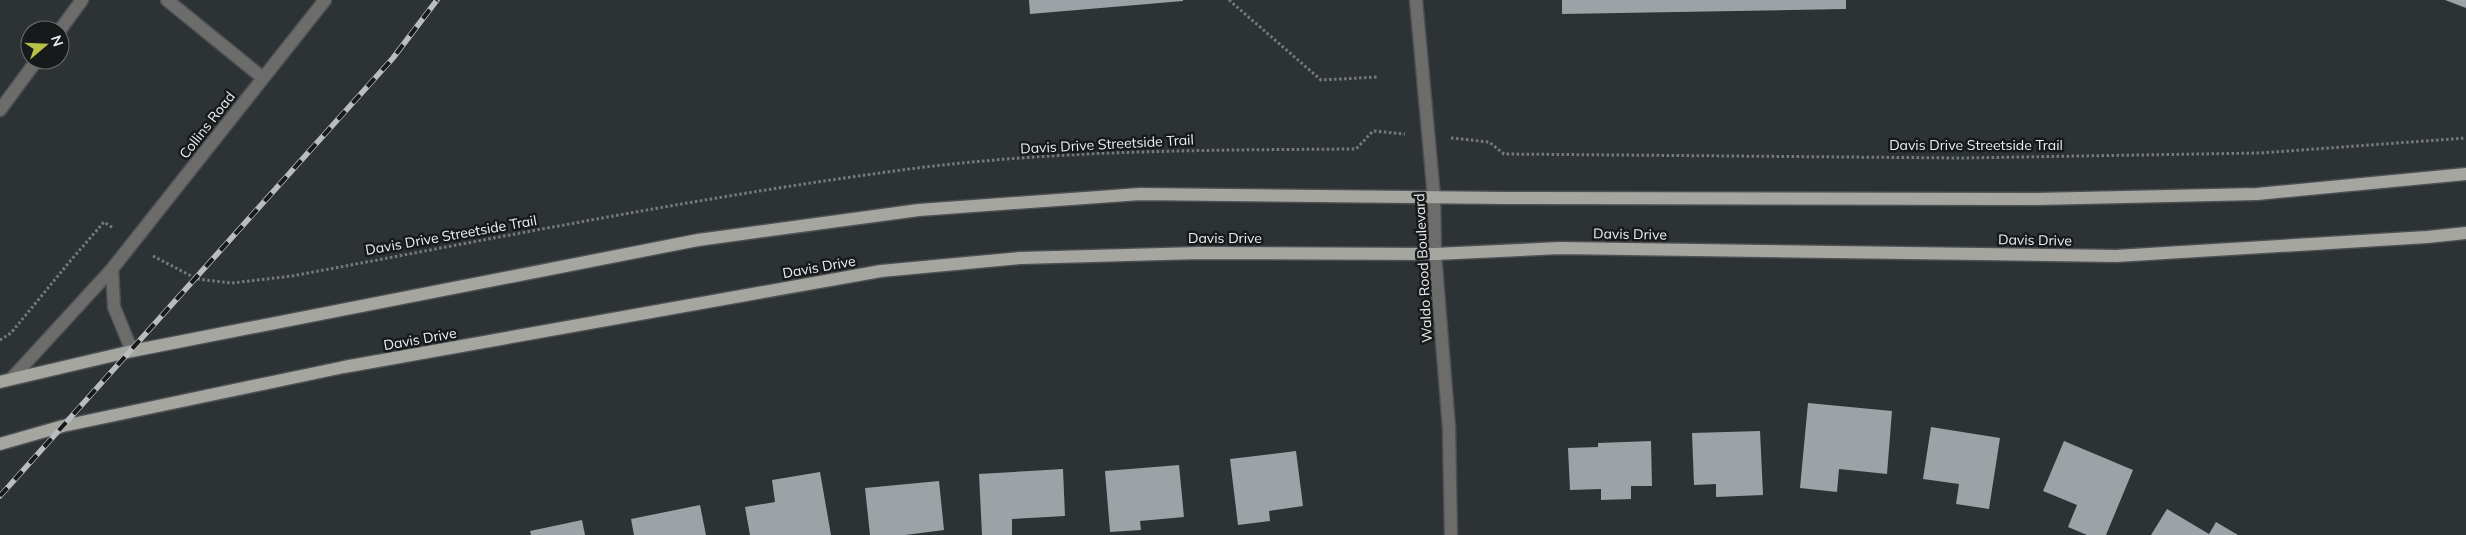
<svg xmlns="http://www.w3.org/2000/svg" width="2466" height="535" viewBox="0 0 2466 535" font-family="Mulish,sans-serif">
<rect width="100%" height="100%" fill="#2d3235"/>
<!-- building -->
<g fill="#9ca2a6">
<polygon points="1029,0 1183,0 1183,1 1030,14"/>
<polygon points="1562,0 1846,0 1846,9 1562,14"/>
<polygon points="2445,0 2466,0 2466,8"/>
<polygon points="1808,403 1892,411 1887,474 1839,469 1837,492 1800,488"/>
<polygon points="1931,427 2000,438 1989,509 1956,504 1959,484 1923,479"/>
<polygon points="1760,431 1763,495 1716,497 1716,484 1694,485 1692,433"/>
<polygon points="1651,441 1652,486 1631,486 1631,499 1601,500 1601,489 1570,490 1568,448 1598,447 1598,443"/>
<polygon points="2064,441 2133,470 2106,535 2087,535 2068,527 2077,505 2043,491"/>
<polygon points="1296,451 1303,506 1269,511 1270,521 1238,525 1230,459"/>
<polygon points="1179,465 1184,517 1140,521 1141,530 1110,532 1105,471"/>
<polygon points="1063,469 1065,516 1012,519 1012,535 982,535 979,474"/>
<polygon points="820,472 831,535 750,535 745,507 775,502 772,480"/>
<polygon points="939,481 944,530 905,535 870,535 865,488"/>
<polygon points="700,505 706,535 634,535 631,519"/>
<polygon points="2167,509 2209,534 2216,522 2238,535 2151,535"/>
<polygon points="582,520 585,535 531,535 530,531"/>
</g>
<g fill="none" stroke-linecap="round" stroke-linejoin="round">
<!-- minor casing -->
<g stroke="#4c5053" stroke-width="15">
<g id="minor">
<polyline points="167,0 263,78"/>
<polyline points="1416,0 1434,197 1435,254 1449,428 1451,535"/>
<polyline points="60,30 82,0"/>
<polyline points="0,110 37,60"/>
<polyline points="112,269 114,307 132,351"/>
<polyline points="12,378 112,269 325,0"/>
</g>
</g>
<!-- major casing -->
<g stroke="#4c5053" stroke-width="15">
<g id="major">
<polyline points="0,382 132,351 698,240 919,210 1140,194 1506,198 2036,199 2257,194 2466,174"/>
<polyline points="0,444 63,426 344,367 881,271 1020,258 1199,253 1435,254 1560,248 2116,256 2427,237 2466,233"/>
</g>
</g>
<!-- path -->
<g stroke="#767a7d" stroke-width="3" stroke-dasharray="2.5 2.5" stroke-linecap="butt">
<polyline points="1229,0 1321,80 1378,77"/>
<polyline points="1451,138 1489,142 1504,154 1960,158 2260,153 2466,138"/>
<path d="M153 256 197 279 232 283 292 276C502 237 713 194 925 167 1068 150 1212 150 1356 149L1373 131 1405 134"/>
<polyline points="0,340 11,333 71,260 104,222 113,228"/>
</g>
<!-- minor -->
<use href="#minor" stroke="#6c6c6a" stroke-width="12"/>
<!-- major -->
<use href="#major" stroke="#a6a6a1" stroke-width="12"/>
<!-- rail casing -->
<g stroke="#b9bdbf" stroke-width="5.5">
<polyline id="rail" points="0,496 393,58 437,0"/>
</g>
<!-- rail -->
<use href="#rail" stroke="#171a1b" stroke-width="4" stroke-dasharray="11" stroke-linecap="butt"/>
</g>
<g text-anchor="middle" stroke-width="5" stroke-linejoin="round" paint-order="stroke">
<!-- street labels -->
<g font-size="14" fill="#edf0f2" stroke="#171a1b">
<text transform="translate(207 125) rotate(-52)" y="5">Collins Road</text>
<text transform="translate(1107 144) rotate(-3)" y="5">Davis Drive Streetside Trail</text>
<text x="1976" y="150">Davis Drive Streetside Trail</text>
<text transform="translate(1630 234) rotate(1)" y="5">Davis Drive</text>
<text transform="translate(451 235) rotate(-10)" y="5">Davis Drive Streetside Trail</text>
<text x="1225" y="243">Davis Drive</text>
<text transform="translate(2035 240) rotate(1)" y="5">Davis Drive</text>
<text transform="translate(819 267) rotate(-10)" y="5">Davis Drive</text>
<text transform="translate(1423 268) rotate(-93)" y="5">Waldo Rood Boulevard</text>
<text transform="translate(420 339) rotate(-10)" y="5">Davis Drive</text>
</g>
</g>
<!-- north arrow -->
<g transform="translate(45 45) rotate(71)"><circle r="24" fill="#171a1b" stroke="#6d7071"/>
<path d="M0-4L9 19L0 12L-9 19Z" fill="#b9c046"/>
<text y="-8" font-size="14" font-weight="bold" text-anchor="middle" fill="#edf0f2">N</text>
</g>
</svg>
